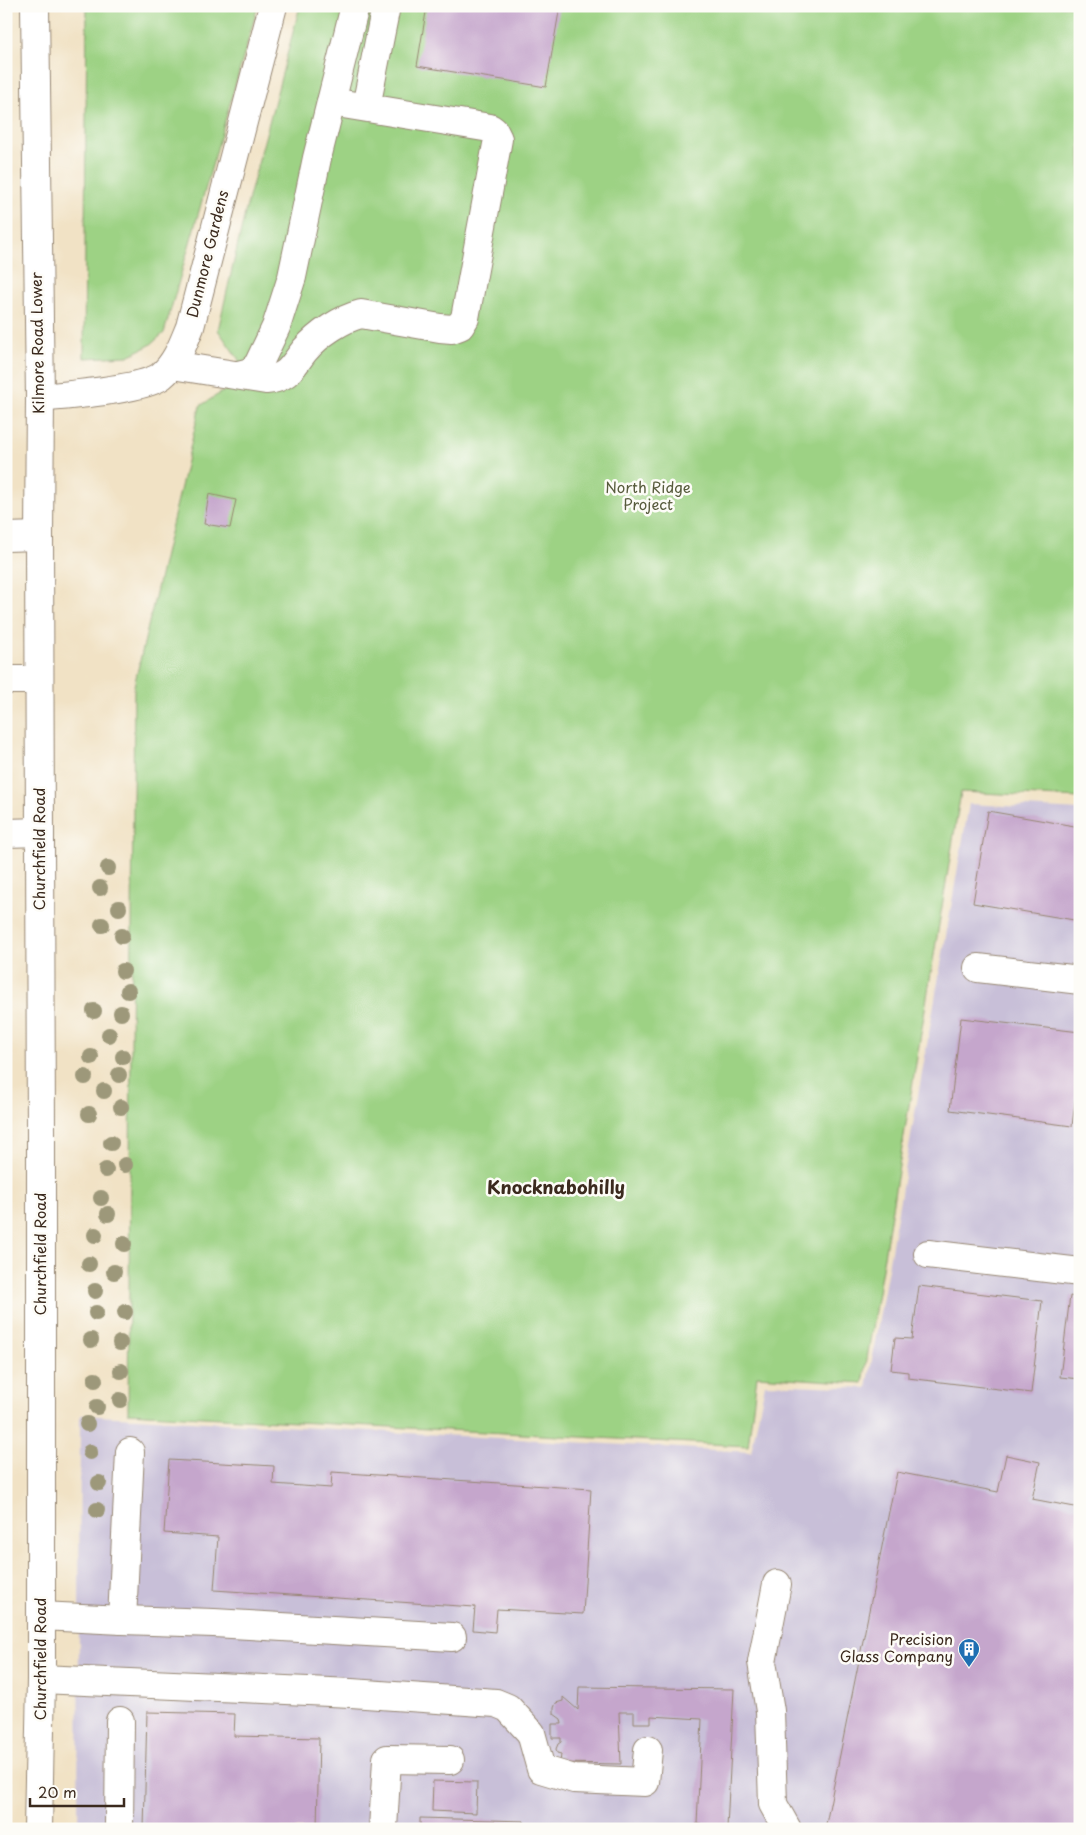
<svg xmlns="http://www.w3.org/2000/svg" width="1086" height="1835" viewBox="0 0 1086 1835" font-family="'Playpen Sans',sans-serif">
<rect width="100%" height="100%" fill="#fdfcf7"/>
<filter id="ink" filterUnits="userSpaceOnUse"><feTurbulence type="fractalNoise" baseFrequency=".02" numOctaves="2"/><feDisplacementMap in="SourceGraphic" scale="10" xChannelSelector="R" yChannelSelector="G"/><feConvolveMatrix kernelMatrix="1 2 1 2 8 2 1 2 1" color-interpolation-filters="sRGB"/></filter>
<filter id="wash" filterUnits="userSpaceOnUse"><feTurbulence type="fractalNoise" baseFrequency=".0096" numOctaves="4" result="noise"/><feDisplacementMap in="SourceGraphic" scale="20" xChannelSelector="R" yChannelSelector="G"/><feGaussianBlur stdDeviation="1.12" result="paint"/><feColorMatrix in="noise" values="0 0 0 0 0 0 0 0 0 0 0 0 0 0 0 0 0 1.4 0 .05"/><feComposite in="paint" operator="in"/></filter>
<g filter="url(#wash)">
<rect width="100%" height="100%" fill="#f1e2c5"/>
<!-- industrial -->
<polygon fill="#c8bfd8" points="969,804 1080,810 1080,1829 78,1829 80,1415 751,1452 765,1384 867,1388"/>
<!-- green -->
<g fill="#9dd284" stroke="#6c7e51">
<polygon points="87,6 258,6 164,333 150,345 128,356 84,358"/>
<polygon points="300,6 1080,6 1080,798 961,792 863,1383 757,1376 748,1446 128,1413 134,686 200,406 230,387 239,360 218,330 246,209"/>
</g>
<g id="blocks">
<!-- building -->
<g fill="#c5a6cc">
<polygon points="427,6 560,6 546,87 417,66"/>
<polygon points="209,494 236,500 230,528 204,524"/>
<polygon points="988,811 1080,827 1080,921 973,903"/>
<polygon points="961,1018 1080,1032 1080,1062 1072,1126 950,1110"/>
<polygon points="919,1286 1042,1301 1031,1393 908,1378 908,1372 891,1370 895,1338 912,1339"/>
<polygon points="1070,1296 1080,1298 1080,1379 1060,1377"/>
<polygon points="1006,1455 1040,1462 1032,1499 1080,1508 1080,1829 825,1829 897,1472 998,1492"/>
<polygon points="169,1460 274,1466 273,1484 331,1488 332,1472 591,1489 583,1614 497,1609 495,1632 473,1630 475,1607 214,1590 218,1537 164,1533"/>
<polygon points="579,1687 734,1689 727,1828 697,1824 702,1719 651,1716 651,1723 634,1723 634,1712 619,1712 621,1764 560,1763 561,1754 557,1753 556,1749 558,1744 561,1742 561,1738 552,1738 552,1724 562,1724 561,1719 554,1714 554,1708 556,1703 563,1701 563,1697 578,1710"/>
<polygon points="147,1712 235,1714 234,1736 319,1738 317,1829 144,1829"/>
<polygon points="433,1781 477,1782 476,1813 432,1811"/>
<polygon points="420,1818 524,1821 524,1829 420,1829"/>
</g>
</g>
</g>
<g filter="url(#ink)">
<use href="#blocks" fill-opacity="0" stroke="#968672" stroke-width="1"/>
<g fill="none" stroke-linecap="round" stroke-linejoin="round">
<!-- minor casing -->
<g stroke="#968672" stroke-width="30">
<g id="minor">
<polyline points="35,6 40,398 39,536 41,1139 41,1679 38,1829"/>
<polyline points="366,107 386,6"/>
<path d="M172 365 266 380C289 378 292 366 305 350 319 334 341 319 361 314L440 328 452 329 460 326 465 318 498 139 494 131 490 128 331 102"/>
<polyline points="238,375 250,372 258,365 276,327 292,277 317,158 355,6"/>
<path d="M40 398C66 395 142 390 161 376 176 364 183 344 190 327L273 6"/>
<polyline points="6,537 39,536"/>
<polyline points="6,680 39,680"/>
<polyline points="6,833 40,832"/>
<polyline points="978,968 1080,980"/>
<polyline points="928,1254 1080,1272"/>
<polyline points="130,1452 122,1620 214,1623 452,1637"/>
<polyline points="777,1584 762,1662 770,1711 773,1804 787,1829"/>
<polyline points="41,1616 122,1620"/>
<polyline points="41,1679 351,1693 496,1703 508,1708 531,1733 541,1769 574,1779 645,1782 648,1750"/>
<polyline points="119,1829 120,1721"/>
<polyline points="383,1829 387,1759 450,1760"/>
</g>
</g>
<!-- minor -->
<use href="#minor" stroke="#fff" stroke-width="28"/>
</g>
<!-- trees -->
<g fill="#9d987a">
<circle cx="108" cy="868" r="8"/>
<circle cx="100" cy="888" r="8"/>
<circle cx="119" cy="908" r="8"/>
<circle cx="102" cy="925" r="8"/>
<circle cx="122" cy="936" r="8"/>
<circle cx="123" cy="971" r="8"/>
<circle cx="128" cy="991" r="8"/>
<circle cx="94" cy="1011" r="8"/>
<circle cx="121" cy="1013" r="8"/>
<circle cx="109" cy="1035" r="8"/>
<circle cx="91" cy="1057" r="8"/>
<circle cx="123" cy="1057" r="8"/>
<circle cx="119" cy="1075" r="8"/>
<circle cx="85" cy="1077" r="8"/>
<circle cx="104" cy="1091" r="8"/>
<circle cx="121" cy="1107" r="8"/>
<circle cx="89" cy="1114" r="8"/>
<circle cx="111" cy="1143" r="8"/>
<circle cx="125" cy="1165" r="8"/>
<circle cx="106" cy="1170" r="8"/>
<circle cx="101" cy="1198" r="8"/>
<circle cx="108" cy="1214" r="8"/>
<circle cx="95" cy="1235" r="8"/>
<circle cx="124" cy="1244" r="8"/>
<circle cx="89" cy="1264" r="8"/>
<circle cx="114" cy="1272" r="8"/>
<circle cx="95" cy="1291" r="8"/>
<circle cx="125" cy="1312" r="8"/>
<circle cx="96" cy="1313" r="8"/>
<circle cx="91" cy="1340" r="8"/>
<circle cx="120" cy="1343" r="8"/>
<circle cx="121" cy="1371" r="8"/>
<circle cx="95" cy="1380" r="8"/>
<circle cx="120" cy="1400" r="8"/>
<circle cx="97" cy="1407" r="8"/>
<circle cx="87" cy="1424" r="8"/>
<circle cx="90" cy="1452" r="8"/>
<circle cx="99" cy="1483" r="8"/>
<circle cx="97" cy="1510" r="8"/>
</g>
</g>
<!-- icons -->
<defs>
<g id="building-pin" transform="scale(1.125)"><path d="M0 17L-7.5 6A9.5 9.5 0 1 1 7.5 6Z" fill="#1f6fb2" stroke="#fdfcf7"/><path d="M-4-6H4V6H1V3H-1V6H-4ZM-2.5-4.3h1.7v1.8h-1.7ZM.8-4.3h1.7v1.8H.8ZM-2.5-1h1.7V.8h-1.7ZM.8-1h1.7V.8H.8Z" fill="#fff"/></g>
</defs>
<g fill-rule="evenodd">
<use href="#building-pin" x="969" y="1649"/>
</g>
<g text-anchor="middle" stroke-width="5" stroke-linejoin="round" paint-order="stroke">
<!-- street labels -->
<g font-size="15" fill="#3b2a1e" stroke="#fdfcf7">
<text transform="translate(208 254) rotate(-76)" y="5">Dunmore Gardens</text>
<text transform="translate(38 343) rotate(-91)" y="5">Kilmore Road Lower</text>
<text transform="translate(40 849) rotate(-90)" y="5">Churchfield Road</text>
<text transform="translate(41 1254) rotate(-90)" y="5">Churchfield Road</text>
<text transform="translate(41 1659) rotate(-90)" y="5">Churchfield Road</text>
</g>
<!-- park labels -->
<g font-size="15" fill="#585c3d" stroke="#fdfcf7">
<text x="648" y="493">North Ridge<tspan x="648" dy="17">Project</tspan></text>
</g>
<!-- poi labels -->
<g font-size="15" fill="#3b2a1e" stroke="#fdfcf7" text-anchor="end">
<text x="953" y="1645">Precision<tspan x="953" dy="17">Glass Company</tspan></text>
</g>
<!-- quarter labels -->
<g font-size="18" font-weight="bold" fill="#3b2a1e" stroke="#fdfcf7">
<text x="556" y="1194">Knocknabohilly</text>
</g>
</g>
<!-- margin -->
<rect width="1086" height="1835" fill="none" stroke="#fdfcf7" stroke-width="25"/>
<!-- scale -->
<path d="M30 1798v8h94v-8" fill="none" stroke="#3b2a1e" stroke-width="2.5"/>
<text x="38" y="1798" font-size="15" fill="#3b2a1e" stroke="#fdfcf7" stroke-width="4" paint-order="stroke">20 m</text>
</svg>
